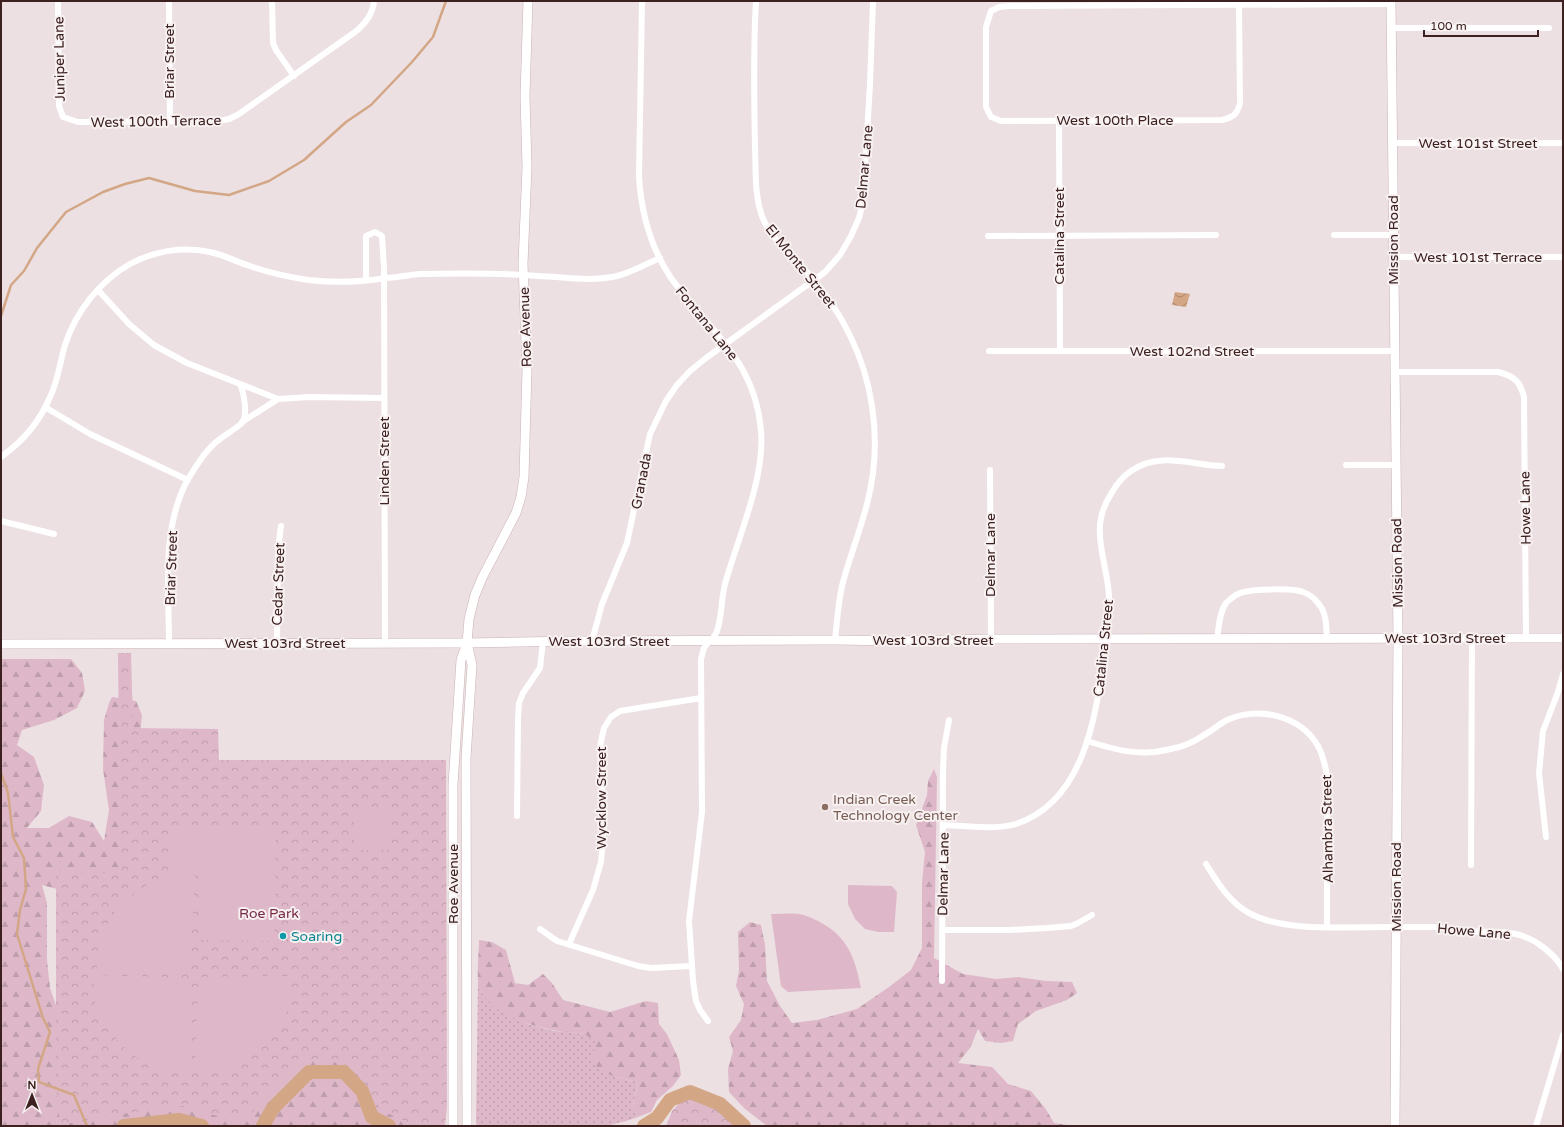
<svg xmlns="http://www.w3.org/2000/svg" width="1564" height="1127" viewBox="0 0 1564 1127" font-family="'Varela Round',sans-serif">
<defs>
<pattern id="grass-dots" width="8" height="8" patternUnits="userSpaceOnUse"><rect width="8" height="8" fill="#deb8c9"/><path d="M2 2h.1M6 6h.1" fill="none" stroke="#bf9eac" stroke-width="1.8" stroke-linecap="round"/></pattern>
<pattern id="forest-firs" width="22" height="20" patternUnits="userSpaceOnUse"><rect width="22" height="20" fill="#deb8c9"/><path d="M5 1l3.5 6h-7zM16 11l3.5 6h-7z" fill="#bf9eac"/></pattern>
<pattern id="park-crowns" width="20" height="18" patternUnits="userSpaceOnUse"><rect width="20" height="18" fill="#deb8c9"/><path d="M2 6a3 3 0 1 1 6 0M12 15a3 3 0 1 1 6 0" fill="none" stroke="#bf9eac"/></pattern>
<pattern id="water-waves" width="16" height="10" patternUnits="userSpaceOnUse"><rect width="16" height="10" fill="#d3a685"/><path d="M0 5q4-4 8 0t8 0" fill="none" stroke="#ac876c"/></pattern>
</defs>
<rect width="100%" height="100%" fill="#ece0e2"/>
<!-- grass -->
<polygon fill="url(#grass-dots)" points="478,981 482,993 493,1005 528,1024 554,1031 585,1034 598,1042 614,1077 638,1082 633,1106 638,1117 626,1121 606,1126 478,1126 476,1123"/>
<!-- forest -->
<g fill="url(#forest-firs)">
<polygon points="1,659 71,659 82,673 85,691 77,708 54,720 22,730 17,745 34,757 44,785 41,811 27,828 49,828 69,816 92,822 104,841 109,810 103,769 104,720 109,703 112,697 136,701 142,715 127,869 104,886 72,893 42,885 47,903 47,960 50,988 66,1034 230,1093 354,1042 439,1126 1,1126"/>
<polygon points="934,769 937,777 934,958 963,974 996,979 1018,977 1046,981 1072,982 1077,993 1067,1000 1036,1011 1018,1024 1013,1041 1001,1043 985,1041 978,1029 970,1048 958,1063 992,1067 1008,1084 1031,1091 1045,1108 1054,1123 1074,1126 767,1126 744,1108 729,1092 728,1069 733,1051 729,1037 741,1020 744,1004 736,986 739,970 738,932 750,922 761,925 765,945 767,981 780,1006 792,1023 817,1020 857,1009 889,987 911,970 922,948 922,883 925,852 916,825 927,795 928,781"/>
<path d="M479 940 492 942 506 950 515 983 528 985 543 974 552 983 563 1000 610 1012 646 1001 658 1003 659 1024 667 1034 679 1060 681 1075 673 1086 657 1100 651 1112 638 1117 633 1107 638 1082 614 1077 597 1067 592 1056 597 1042C593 1039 588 1036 584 1034 574 1032 563 1033 553 1030 527 1025 482 1012 478 980 477 967 479 953 479 940Z"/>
</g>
<!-- park -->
<g fill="url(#park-crowns)">
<polygon points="118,653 131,653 133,728 218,729 219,760 446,760 447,1106 445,1126 425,1126 405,1121 385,1112 370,1099 357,1079 341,1063 311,1060 283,1078 248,1117 233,1121 185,1106 133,1112 60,1125 56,1085 56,872 120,873"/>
<polygon points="690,1092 720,1104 744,1126 666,1126 672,1111"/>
</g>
<!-- pitch -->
<g fill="#deb8c9">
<rect x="354" y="808" width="37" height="42"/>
<polygon points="171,827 276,829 274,941 200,940 201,871 170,870"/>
<polygon points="171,874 195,875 190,966 185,970 97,969 99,940 112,915 126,900 150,883"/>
<polygon points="848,885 892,886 897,892 894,932 878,932 865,929 855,919 848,904"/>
<path d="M771 914C780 914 790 913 799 914 806 915 814 919 820 922 848 937 855 958 861 988L788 992 781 986Z"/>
<polygon points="94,975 185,978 190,983 190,1071 161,1070 136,1057 120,1044 103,1019 93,998"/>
<polygon points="291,976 290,1005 277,1030 264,1045 240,1063 219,1073 195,1072 198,981 202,977"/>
</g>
<!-- water -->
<polygon fill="url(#water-waves)" points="1175,292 1190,294 1186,307 1172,305"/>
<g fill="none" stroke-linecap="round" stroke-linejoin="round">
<!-- stream -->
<g stroke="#d3a685" stroke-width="2.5">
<polyline points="1,316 11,285 24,271 37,248 66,212 103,192 125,184 149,178 195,191 229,195 269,181 304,160 346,122 371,105 412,62 433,37 446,1"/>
<polyline points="1,773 8,793 13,837 24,858 26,889 20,910 17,934 43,1018 50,1032 38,1069 39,1082 74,1095 87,1126"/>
</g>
<!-- river -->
<g stroke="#d3a685" stroke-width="14">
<polyline points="124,1126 179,1120 202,1126"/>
<polyline points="263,1126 273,1108 309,1072 344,1072 362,1091 372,1117 389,1126"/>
<polyline points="644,1126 657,1118 670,1100 690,1092 720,1104 744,1126"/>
</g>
<!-- secondary casing -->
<g stroke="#ccb3b5" stroke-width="10">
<g id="secondary">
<polyline points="1391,1 1398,638 1395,1126"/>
<polyline points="1,644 467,643 573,641 835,640 896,641 991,639 1563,638"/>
<polyline points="453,1126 453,785 461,660 467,643 469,619 475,595 482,578 516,513 521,497 524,477 527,369 523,264 527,167 525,96 528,1"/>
<polyline points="467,1126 466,758 472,665 467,643"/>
</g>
</g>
<!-- minor -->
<g stroke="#fff" stroke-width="6">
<path d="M58 1 59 106 63 117 78 122 219 121 229 119 239 114 355 32C365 24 373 15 374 1"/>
<polyline points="169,1 170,121"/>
<polyline points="272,1 273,43 276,50 294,76"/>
<path d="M642 1 639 176C641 212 651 248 671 278 681 292 693 305 704 318 735 354 757 382 761 431 765 479 738 537 725 584 721 599 722 617 717 631 715 638 707 642 704 648 703 651 702 656 701 659L702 812 689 921 693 981 696 1001 700 1010 708 1021"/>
<path d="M756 1C753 50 754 99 755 147 756 172 754 199 764 221 774 242 793 256 808 273 841 310 865 357 872 406 877 438 875 473 867 504 860 532 849 558 842 586 838 604 837 622 835 640"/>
<path d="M1239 5 1240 103C1237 115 1233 117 1222 120L1001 121 991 117 986 107V27L991 11 999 7 1009 6 1391 4"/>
<polyline points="1391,28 1549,28"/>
<polyline points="1059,121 1060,351"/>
<polyline points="1392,143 1563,143"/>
<polyline points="1334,235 1393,235"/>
<polyline points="988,236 1216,235"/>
<polyline points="1393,257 1563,257"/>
<polyline points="366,280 366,236 375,232 382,236 384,268 385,643"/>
<polyline points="98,290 129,324 154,345 187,363 278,399 309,397 384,398"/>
<polyline points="989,351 1394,351"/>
<path d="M1395 372H1498C1514 376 1520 381 1524 397L1526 638"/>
<polyline points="45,407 90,434 188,480"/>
<polyline points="242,422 278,399"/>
<path d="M1 457C22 442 40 421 50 397 58 381 60 362 65 345 76 311 100 281 130 264 154 251 183 246 210 252 224 255 237 262 250 266 269 273 288 277 308 280 333 283 361 282 386 278 397 277 409 275 421 274 460 273 500 273 538 276 564 277 591 282 617 276 632 272 646 264 660 258"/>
<polyline points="1346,465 1396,465"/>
<polyline points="990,470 991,639"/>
<polyline points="1,521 54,534"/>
<path d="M1217 639C1219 627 1219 613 1226 603 1231 598 1238 593 1244 592 1255 589 1292 588 1303 592 1309 594 1314 598 1318 603 1327 613 1326 626 1327 638"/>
<polyline points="592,641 602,604 627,543 650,434 666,401 677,385 690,371 706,358 825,272 840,255 851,236 859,218 863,202 870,84 873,1"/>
<polyline points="277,642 278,549 281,526"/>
<path d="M169 643C169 589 161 528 188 479 197 465 206 449 220 439 225 435 238 427 242 423 248 414 244 393 240 384"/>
<path d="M1087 741C1116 750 1140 757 1171 749 1182 747 1194 742 1204 735 1212 731 1219 724 1227 720 1258 706 1300 715 1318 746 1323 755 1325 765 1327 775V927"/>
<polyline points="517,816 518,718 519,703 523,693 540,668 543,641"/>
<path d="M943 825C964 826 996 830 1016 824 1082 802 1095 722 1103 663 1105 641 1109 618 1109 596 1107 559 1088 529 1111 494 1116 485 1122 477 1131 471 1159 451 1191 465 1222 466"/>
<polyline points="1546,837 1539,773 1543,731 1558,692 1563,674"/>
<path d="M1206 864C1218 883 1229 902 1249 913 1287 934 1355 926 1398 927 1410 927 1422 927 1434 927 1444 928 1454 931 1464 931 1481 932 1499 931 1516 934 1534 938 1554 953 1563 969"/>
<polyline points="1471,865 1472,638"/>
<polyline points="540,929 557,941 638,966 651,968 692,966"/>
<polyline points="942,930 1010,930 1047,928 1071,926 1078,923 1092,915"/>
<polyline points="569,944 593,890 601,862 604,826 600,746 604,728 611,717 620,711 701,698"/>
<polyline points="942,981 943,771 944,748 949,720"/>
<polyline points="1536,1126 1563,1035"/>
</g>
<!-- secondary -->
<use href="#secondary" stroke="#fff" stroke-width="9"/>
</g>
<!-- markers -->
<circle fill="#8d6e63" stroke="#f8f1f2" stroke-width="1.5" cx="825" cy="807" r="4"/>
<circle fill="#0f9aa8" stroke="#f8f1f2" stroke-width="1.5" cx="283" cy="936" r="4"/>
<g text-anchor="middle" stroke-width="4" stroke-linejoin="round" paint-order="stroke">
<!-- street labels -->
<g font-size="14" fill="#3d2020" stroke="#f8f1f2">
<text transform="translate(59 59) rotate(-91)" y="5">Juniper Lane</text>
<text transform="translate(169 61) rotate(-90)" y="5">Briar Street</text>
<text x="1115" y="125">West 100th Place</text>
<text transform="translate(156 121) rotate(-1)" y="5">West 100th Terrace</text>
<text x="1478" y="148">West 101st Street</text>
<text transform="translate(864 167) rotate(-85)" y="5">Delmar Lane</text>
<text transform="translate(1059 236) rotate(-90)" y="5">Catalina Street</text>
<text transform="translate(1393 240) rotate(-90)" y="5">Mission Road</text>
<text x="1478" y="262">West 101st Terrace</text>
<text transform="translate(801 266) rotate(51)" y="5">El Monte Street</text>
<text transform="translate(707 323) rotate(51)" y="5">Fontana Lane</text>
<text transform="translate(525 327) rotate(-92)" y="5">Roe Avenue</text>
<text x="1192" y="356">West 102nd Street</text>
<text transform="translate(384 461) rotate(-90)" y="5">Linden Street</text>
<text transform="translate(641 481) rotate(-79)" y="5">Granada</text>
<text transform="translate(1525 508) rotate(-91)" y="5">Howe Lane</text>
<text transform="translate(990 555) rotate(-90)" y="5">Delmar Lane</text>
<text transform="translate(1397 563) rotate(-91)" y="5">Mission Road</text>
<text transform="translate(171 568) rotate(-88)" y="5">Briar Street</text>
<text transform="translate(278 584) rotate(-88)" y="5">Cedar Street</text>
<text x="1445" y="643">West 103rd Street</text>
<text x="933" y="645">West 103rd Street</text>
<text x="609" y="646">West 103rd Street</text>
<text x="285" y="648">West 103rd Street</text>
<text transform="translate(1103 648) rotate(-84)" y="5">Catalina Street</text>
<text transform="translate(601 798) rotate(-90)" y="5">Wycklow Street</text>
<text transform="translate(1327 829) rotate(-91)" y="5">Alhambra Street</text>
<text transform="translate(943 874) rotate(-89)" y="5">Delmar Lane</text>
<text transform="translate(453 884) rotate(-90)" y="5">Roe Avenue</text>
<text transform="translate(1396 887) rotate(-90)" y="5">Mission Road</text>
<text transform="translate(1474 931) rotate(5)" y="5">Howe Lane</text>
</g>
<!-- education labels -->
<g font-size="14" fill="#785e54" stroke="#f8f1f2" text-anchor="start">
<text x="833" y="804">Indian Creek<tspan x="833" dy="16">Technology Center</tspan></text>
</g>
<!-- park labels -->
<g font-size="14" fill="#752943" stroke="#f8f1f2">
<text x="269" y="918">Roe Park</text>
</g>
<!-- culture labels -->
<g font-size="14" fill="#0d838f" stroke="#f8f1f2" text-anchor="start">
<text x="291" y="941">Soaring</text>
</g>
</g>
<!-- border -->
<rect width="1564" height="1127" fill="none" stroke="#3d2020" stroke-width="4"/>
<!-- north arrow -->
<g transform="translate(32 1095)" stroke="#f8f1f2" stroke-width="3" paint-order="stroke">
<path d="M0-3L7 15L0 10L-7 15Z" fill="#3d2020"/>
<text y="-6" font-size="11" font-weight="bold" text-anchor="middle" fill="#3d2020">N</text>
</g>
<!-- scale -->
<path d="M1424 30v6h114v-6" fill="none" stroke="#3d2020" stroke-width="2"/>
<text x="1430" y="30" font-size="12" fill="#3d2020" stroke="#f8f1f2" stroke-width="3" paint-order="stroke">100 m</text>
</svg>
